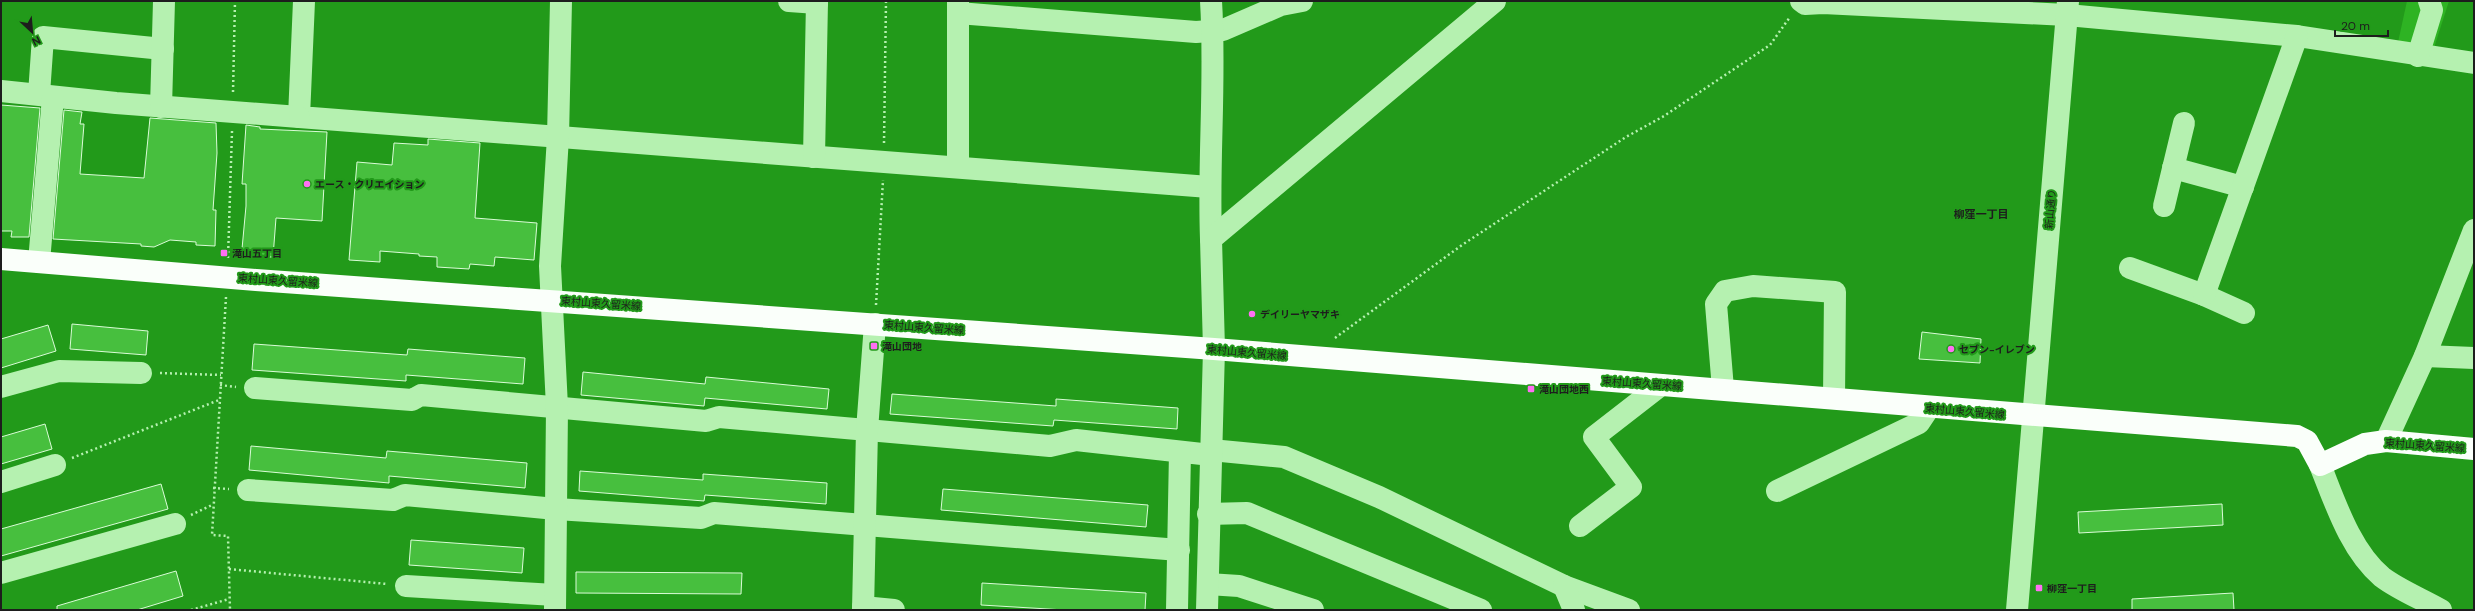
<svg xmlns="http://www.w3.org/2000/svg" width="2475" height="611" viewBox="0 0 2475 611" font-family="'DM Sans','Noto Sans JP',sans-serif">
<rect width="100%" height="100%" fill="#229a1a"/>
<!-- green -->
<polygon fill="#2eb323" points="2407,1 2449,1 2433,51 2397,47"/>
<!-- building -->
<g fill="#47bf3e" stroke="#dafcd7">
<polygon points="1,105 40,108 29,237 11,237 12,231 1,231"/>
<polygon points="64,110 82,112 80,124 84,124 80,174 144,178 150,118 216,123 217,153 213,210 216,210 215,246 196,245 196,242 170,240 154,247 141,246 141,244 53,239"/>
<polygon points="246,125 260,127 260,129 327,132 322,221 276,218 273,257 252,257 242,249 246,206 246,184 242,184"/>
<polygon points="428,139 480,143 475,218 537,223 534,260 495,257 494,266 470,264 469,269 437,267 437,257 419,256 419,254 380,251 380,262 349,260 357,162 392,165 394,143 428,145"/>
<polygon points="72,324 148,331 146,355 70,349"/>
<polygon points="48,325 56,351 1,368 1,339"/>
<polygon points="1922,332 1981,339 1980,363 1919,359"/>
<polygon points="254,344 407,355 408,349 525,358 523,384 406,375 406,381 252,370"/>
<polygon points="583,372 705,384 706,377 829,389 827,409 705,398 704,406 581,395"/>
<polygon points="892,394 1056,406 1056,399 1178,408 1177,429 1054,420 1053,426 890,414"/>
<polygon points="45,424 52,449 1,464 1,437"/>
<polygon points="251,446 386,458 387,451 527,463 525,488 389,476 389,483 249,470"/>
<polygon points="580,471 703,480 703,474 827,483 826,504 705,495 704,501 579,491"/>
<polygon points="161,484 168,509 1,556 1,529"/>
<polygon points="943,489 1148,505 1146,527 941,510"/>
<polygon points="2222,504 2223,525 2079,533 2078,512"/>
<polygon points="411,540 524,548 522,573 409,565"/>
<polygon points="176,571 183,596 137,610 57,610 57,606"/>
<polygon points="576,572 742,573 741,594 576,593"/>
<polygon points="982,583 1146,593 1145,610 1065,610 981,605"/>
<polygon points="2233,593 2234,610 2132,610 2132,599"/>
</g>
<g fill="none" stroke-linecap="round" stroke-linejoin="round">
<!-- path -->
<g stroke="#b5f1b0" stroke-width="2.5" stroke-dasharray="2 3" stroke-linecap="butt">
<polyline points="233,92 235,1"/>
<polyline points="884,143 886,1"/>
<polyline points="228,258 232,131"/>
<polyline points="226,297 212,535 228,536 230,610"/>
<polyline points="876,305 883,180"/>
<polyline points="1335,338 1462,245 1626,137 1664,116 1770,45 1790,17"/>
<polyline points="160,373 221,375"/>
<polyline points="220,385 236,387"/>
<polyline points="72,458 219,400"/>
<polyline points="213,488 229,489"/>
<polyline points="191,515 212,505"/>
<polyline points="229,569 387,584"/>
<polyline points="191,610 229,599"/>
</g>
<!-- minor -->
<g stroke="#b5f1b0" stroke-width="22">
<polyline points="304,1 299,117 1209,187"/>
<polyline points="789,1 817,3"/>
<polyline points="1801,1 1805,4 1823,3 2067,15 2297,36 2474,63"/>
<polyline points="958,13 1196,32 1223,30 1281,5 1302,1"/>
<polyline points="2418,56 2432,10 2429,1"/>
<polyline points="1,91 116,103 299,117"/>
<polyline points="39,94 43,37 163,49"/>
<polyline points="161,107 164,1"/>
<polyline points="814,157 817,1"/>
<polyline points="958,167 958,1"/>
<polyline points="2173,168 2243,187"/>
<polyline points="2164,206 2184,123"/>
<path d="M1211 239C1208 159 1216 80 1211 1"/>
<polyline points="39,262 53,97"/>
<polyline points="2130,268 2204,295 2244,313"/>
<polyline points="2204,295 2297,36"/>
<polyline points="2425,356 2474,358"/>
<polyline points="1,387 59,371 141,373"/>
<polyline points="255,388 412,400 421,395 706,421 719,417 1050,446 1076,440 1211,455"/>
<polyline points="1723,389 1716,304 1725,291 1753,286 1835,292 1834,398"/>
<polyline points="2386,441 2425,356 2474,230"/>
<polyline points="1211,450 1284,457 1379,497 1564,586 1629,610"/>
<path d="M2320 465C2335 502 2350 550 2382 577 2399 590 2422 599 2441 610"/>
<polyline points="1,482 55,465"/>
<polyline points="248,490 393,500 405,495 556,509 701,518 714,513 1179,550"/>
<polyline points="1777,491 1919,423 1929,408"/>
<polyline points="1208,514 1247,513 1481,610"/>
<polyline points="1580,526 1631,487 1594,437 1661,385"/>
<polyline points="1,573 175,524"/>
<polyline points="1208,584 1239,586 1313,610"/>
<polyline points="406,586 555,595"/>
<polyline points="1564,586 1574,610"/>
<polyline points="863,607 894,610"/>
<polyline points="555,610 557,407 550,266 558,137 561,1"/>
<polyline points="863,610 867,430 875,324"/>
<polyline points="1177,610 1180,452"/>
<polyline points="1207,610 1214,349 1211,239 1495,1"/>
<polyline points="2017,610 2068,1"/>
</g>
<!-- major -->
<polyline stroke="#fafffa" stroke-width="22" points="1,259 256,280 1214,349 2297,436 2307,441 2320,465 2365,444 2386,441 2474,449"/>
</g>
<!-- markers -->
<g fill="#ff70f3" stroke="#229a1a" stroke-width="1.5">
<circle cx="307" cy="184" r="4"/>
<rect x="220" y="249" width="8" height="8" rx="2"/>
<circle cx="1252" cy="314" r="4"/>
<rect x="870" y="342" width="8" height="8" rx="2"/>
<circle cx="1951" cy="349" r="4"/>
<rect x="1527" y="385" width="8" height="8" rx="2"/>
<rect x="2035" y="584" width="8" height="8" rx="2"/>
</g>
<g text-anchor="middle" stroke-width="4" stroke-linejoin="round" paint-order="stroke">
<!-- poi labels -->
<g font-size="10" font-weight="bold" fill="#1d1d1d" stroke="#229a1a" text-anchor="start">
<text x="315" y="188">エース・クリエイション</text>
<text x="232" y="257">滝山五丁目</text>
<text x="1260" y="318">デイリーヤマザキ</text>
<text x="882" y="350">滝山団地</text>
<text x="1959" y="353">セブン-イレブン</text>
<text x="1539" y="393">滝山団地西</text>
<text x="2047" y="592">柳窪一丁目</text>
</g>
<!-- street labels -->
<g font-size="10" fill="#1d1d1d" stroke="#229a1a">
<text transform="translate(2050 209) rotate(-85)" y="4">新山通り</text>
<text transform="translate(278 280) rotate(4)" y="4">東村山東久留米線</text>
<text transform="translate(601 303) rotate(4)" y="4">東村山東久留米線</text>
<text transform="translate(924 327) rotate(4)" y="4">東村山東久留米線</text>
<text transform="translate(1247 352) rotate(5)" y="4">東村山東久留米線</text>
<text transform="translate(1642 383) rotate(4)" y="4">東村山東久留米線</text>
<text transform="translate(1965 411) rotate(5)" y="4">東村山東久留米線</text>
<text transform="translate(2425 445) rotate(4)" y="4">東村山東久留米線</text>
</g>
<!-- neighbourhood labels -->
<g font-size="11" font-weight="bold" fill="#1d1d1d" stroke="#229a1a">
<text x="1981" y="218">柳窪一丁目</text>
</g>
</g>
<!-- border -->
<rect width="2475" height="611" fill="none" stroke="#1d1d1d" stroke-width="4"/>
<!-- north arrow -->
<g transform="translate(32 32) rotate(154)" stroke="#229a1a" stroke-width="3" paint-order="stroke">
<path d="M0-3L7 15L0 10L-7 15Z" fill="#1d1d1d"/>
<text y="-6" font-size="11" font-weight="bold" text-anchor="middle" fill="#1d1d1d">N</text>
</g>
<!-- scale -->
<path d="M2335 30v6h53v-6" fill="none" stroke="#1d1d1d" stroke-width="2"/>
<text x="2341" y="30" font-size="12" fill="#1d1d1d" stroke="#229a1a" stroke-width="3" paint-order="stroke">20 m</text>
</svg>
